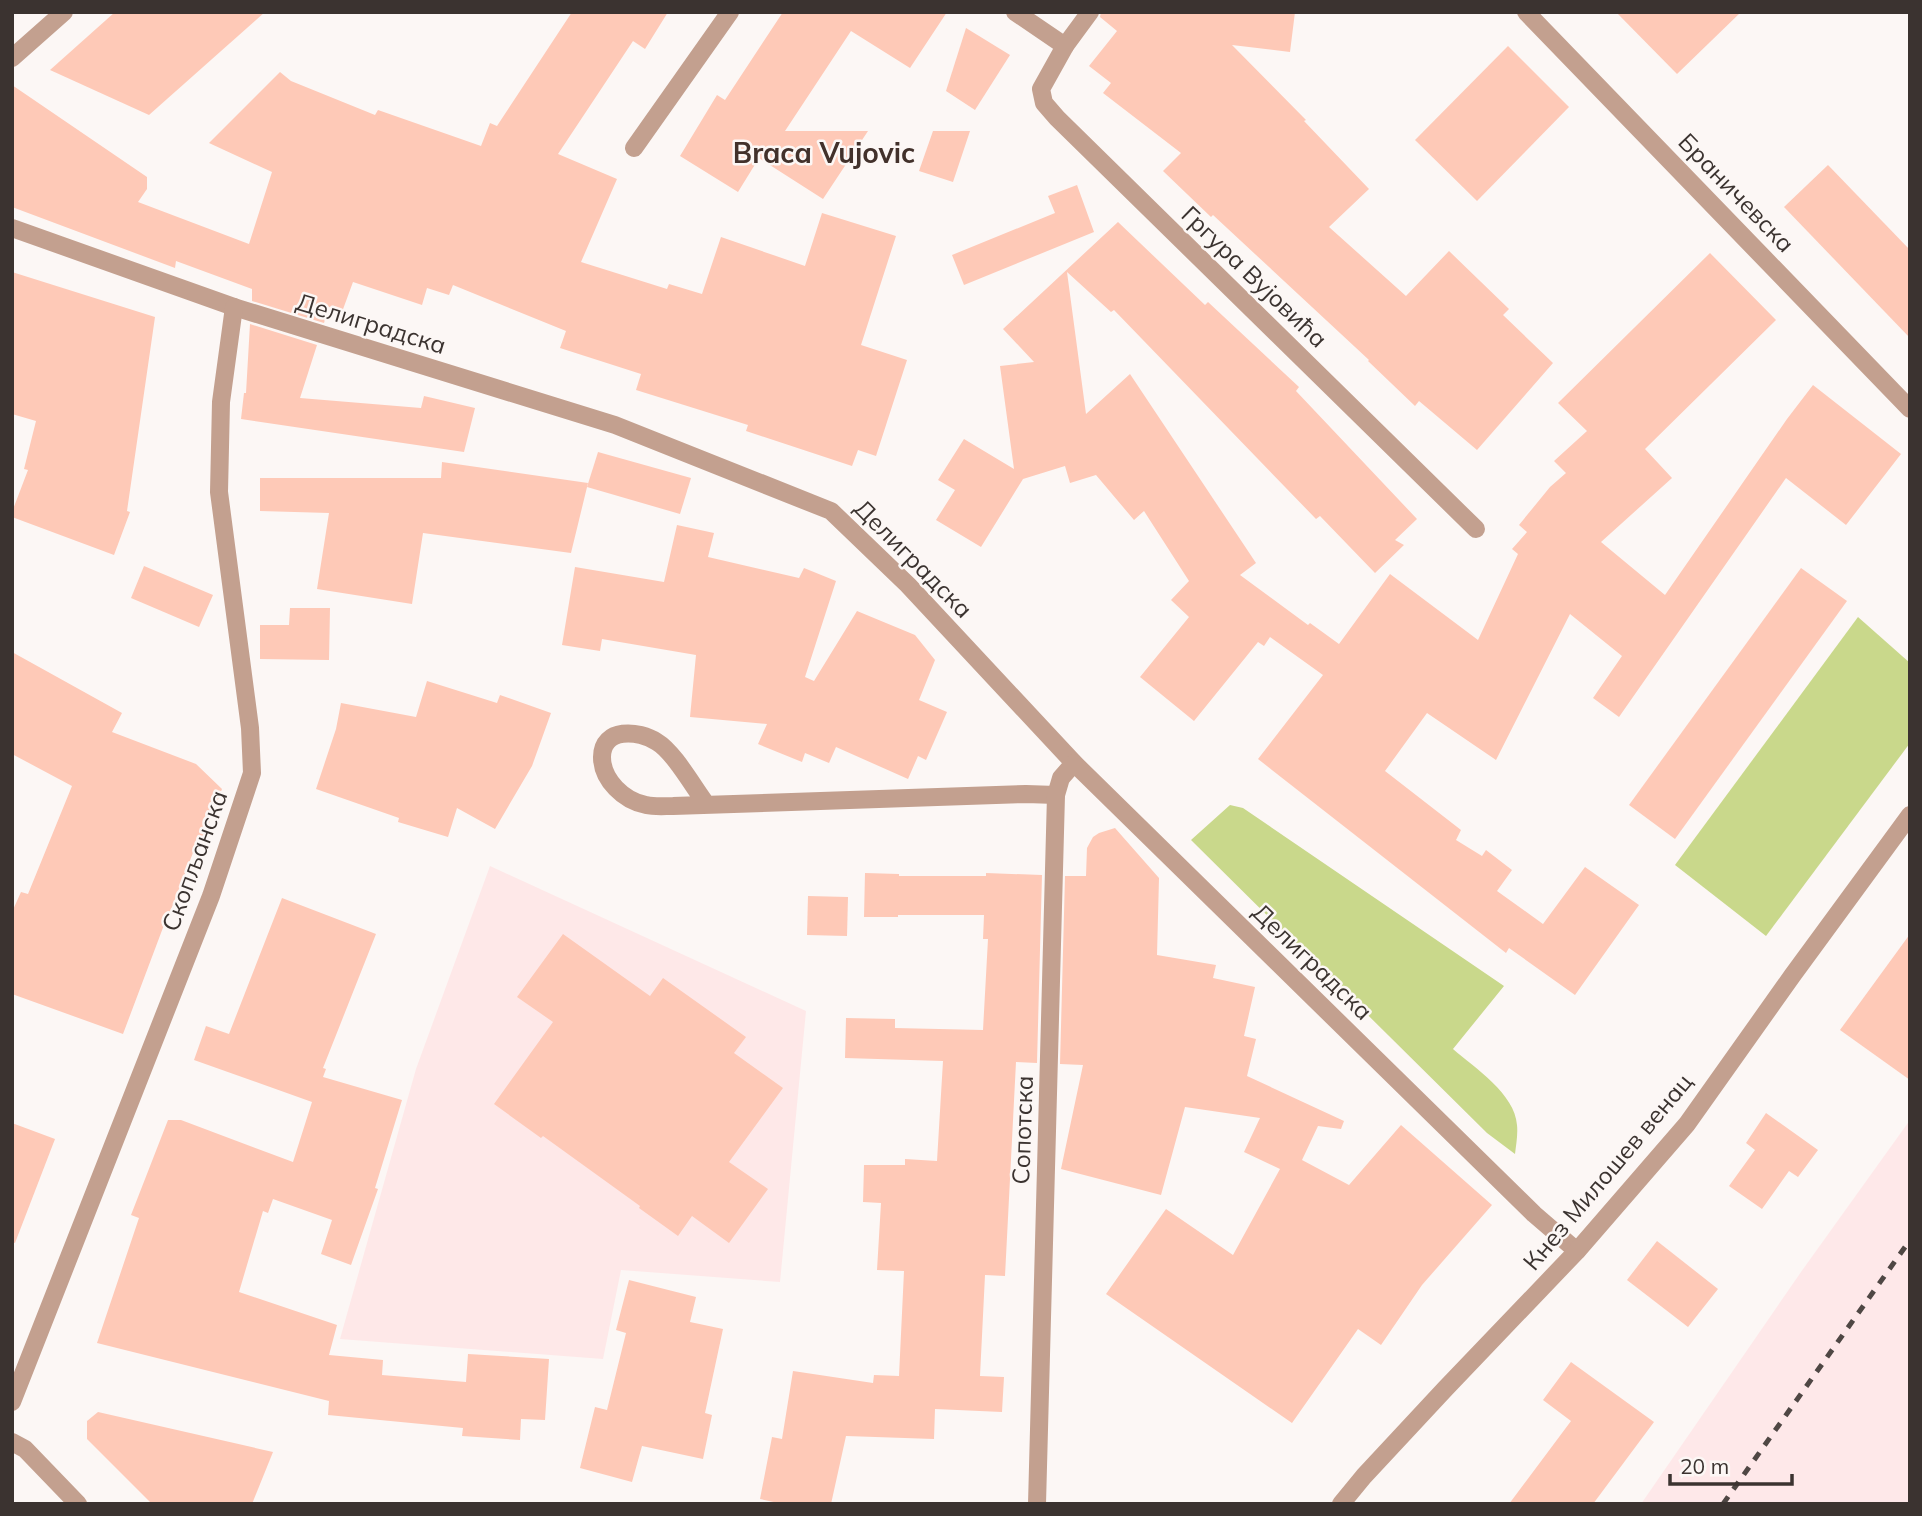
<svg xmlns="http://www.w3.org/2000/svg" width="1922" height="1516" viewBox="0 0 1922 1516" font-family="Mulish,sans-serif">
<rect width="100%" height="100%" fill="#fcf7f5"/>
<!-- industrial -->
<polygon fill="#fee8e9" points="1910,1120 1910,1504 1641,1504 1801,1272"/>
<!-- education -->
<polygon fill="#fee8e8" points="490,866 806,1011 780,1282 621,1270 603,1359 340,1339 416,1069"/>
<!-- green -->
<g fill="#c9d88b">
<polygon points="1858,617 1910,663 1910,743 1766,936 1675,865"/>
<path d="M1230 805 1243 808 1504 986 1453 1049C1475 1068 1515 1094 1517 1125 1518 1135 1516 1145 1515 1154L1487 1133 1191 840Z"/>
</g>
<!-- building -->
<g fill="#fec9b7">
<polygon points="115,12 265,12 149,115 50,70"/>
<polygon points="572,12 668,12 645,49 633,41 558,154 617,179 581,262 667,289 669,284 702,294 721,237 805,266 822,213 896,236 861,345 907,360 876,456 858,450 852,466 746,431 748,425 636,390 641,374 560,348 566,331 453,285 449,295 427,288 422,305 353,282 342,312 329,307 324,323 252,301 252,289 176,261 175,268 12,207 12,85 147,177 147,189 138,202 249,244 272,172 209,143 280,72 291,81 375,115 378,110 481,146 490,123 497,126"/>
<polygon points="783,12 947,12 910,68 851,31 785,131 868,131 823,199 759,158 738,192 680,156 717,95 725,100"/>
<polygon points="1101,12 1295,12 1290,52 1232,45 1306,120 1304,121 1369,189 1329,227 1406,296 1449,251 1509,309 1503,315 1553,363 1477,450 1419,401 1415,406 1368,361 1369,360 1213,215 1211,217 1163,171 1181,153 1103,93 1111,83 1089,66 1117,31 1100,17"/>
<polygon points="1616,12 1741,12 1677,74"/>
<polygon points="966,28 1010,55 975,110 946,91"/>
<polygon points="1508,46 1569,107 1477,201 1415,140"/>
<polygon points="933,131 970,131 953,182 919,171"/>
<polygon points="1828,165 1910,250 1910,338 1784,207"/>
<polygon points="1077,185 1094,232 964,285 952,255 1055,213 1048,196"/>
<polygon points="1118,222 1205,305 1208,302 1299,387 1296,391 1417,519 1395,540 1404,545 1375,573 1320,516 1316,519 1114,310 1111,312 1067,272 1086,414 1130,374 1256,563 1240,575 1308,625 1310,623 1339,644 1390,574 1478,640 1518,554 1512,549 1527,532 1519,525 1550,487 1566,473 1554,461 1587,431 1558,403 1710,253 1776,320 1645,449 1672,478 1601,542 1665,595 1787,419 1813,385 1901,454 1846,525 1786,478 1619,717 1593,698 1622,656 1570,614 1496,760 1427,713 1385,771 1461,830 1456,840 1482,856 1486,850 1512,870 1497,891 1543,924 1585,867 1639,905 1575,995 1509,948 1506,953 1258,759 1323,675 1270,637 1264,646 1258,642 1194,721 1140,677 1189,617 1171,600 1189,581 1144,511 1134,520 1096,475 1070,483 1065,466 1023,479 981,547 936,520 955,490 938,480 964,439 1014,469 1000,366 1034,362 1003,329"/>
<polygon points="12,272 155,317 127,511 130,512 114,555 12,517 12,512 28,470 24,469 36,421 12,414"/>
<polygon points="250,324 317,345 300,398 421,408 424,396 475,408 464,452 241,419 244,393 246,393"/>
<polygon points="598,452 691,478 680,514 587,487"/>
<polygon points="442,462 588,483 571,553 423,533 412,604 317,589 329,513 260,511 260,478 441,478"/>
<polygon points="677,525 714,533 708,557 799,578 804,568 836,581 805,677 814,681 857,611 915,635 935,660 919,700 947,712 926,760 918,756 908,779 836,747 829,763 805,753 802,762 758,744 767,724 690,717 696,655 602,639 600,651 562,645 575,567 664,582"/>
<polygon points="144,566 213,595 199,627 131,598"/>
<polygon points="1801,568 1847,601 1675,839 1629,805"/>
<polygon points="290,608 330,608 329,660 260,659 260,625 289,625"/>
<polygon points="12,652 122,713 112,732 196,764 222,789 200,847 196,845 165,925 164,925 123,1034 12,994 12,912 21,892 28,894 72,786 12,754"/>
<polygon points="427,681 497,703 500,695 551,713 532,766 495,829 457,808 448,837 398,822 399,818 316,789 336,729 341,703 416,717"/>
<polygon points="1115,828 1159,878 1157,955 1216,965 1213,978 1255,987 1244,1036 1256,1039 1247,1076 1344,1121 1341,1129 1318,1126 1302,1160 1349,1185 1401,1125 1492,1205 1422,1285 1381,1345 1358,1329 1292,1423 1106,1294 1166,1209 1233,1255 1280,1169 1244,1152 1260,1118 1185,1107 1161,1195 1061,1169 1083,1065 1060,1064 1065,876 1086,876 1087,848 1093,837 1099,833"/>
<polygon points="865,873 899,874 899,876 986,876 986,873 1042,875 1037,1063 1016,1062 1005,1276 985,1275 980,1376 1004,1377 1002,1412 935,1409 934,1439 846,1436 831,1504 783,1504 760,1499 772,1437 782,1439 793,1371 873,1383 874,1375 899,1376 904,1271 877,1270 881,1203 863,1202 864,1165 905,1165 905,1159 937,1161 943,1061 845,1058 846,1018 895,1019 895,1028 983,1030 988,939 983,939 984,915 898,915 898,917 864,917"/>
<polygon points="808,896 848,897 847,936 807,935"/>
<polygon points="282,898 376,934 323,1068 326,1069 323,1077 402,1100 375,1188 378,1189 351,1265 321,1254 332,1220 273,1199 268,1213 263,1211 239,1292 337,1325 329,1355 383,1360 382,1375 466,1382 468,1354 549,1359 545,1420 521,1419 520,1440 462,1436 463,1428 328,1415 329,1401 97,1343 139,1218 131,1215 168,1120 181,1120 293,1162 312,1102 194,1060 206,1026 229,1034"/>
<polygon points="563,934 650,996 663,978 746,1037 734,1053 783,1088 729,1162 768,1189 729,1243 692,1216 678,1236 639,1208 640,1206 543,1136 541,1138 494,1104 553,1022 517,997"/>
<polygon points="1910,934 1910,1080 1840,1030"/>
<polygon points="1766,1113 1818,1150 1798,1177 1789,1171 1762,1209 1729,1186 1755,1150 1746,1143"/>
<polygon points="12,1123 55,1139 15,1243 12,1242"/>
<polygon points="1657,1241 1718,1289 1688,1327 1627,1280"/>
<polygon points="629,1280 696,1297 690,1322 723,1329 705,1413 712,1415 703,1459 642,1446 632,1482 580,1468 595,1407 607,1410 626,1333 616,1330"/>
<polygon points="1571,1362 1654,1422 1593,1504 1509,1504 1571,1421 1543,1400"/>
<polygon points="98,1412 273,1452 252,1504 152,1504 87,1439 87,1421"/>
</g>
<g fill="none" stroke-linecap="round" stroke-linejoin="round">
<!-- minor -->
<g stroke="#c3a08f" stroke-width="18">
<polyline points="1015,12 1065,46 1090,12"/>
<polyline points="1526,12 1910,409"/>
<polyline points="1065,46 1041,89 1044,103 1057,118 1476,529"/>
<polyline points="12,58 64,12"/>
<polyline points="634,148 730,12"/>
<polyline points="12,228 234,307 615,425 831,511 908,585 1074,763 1534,1214 1577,1251"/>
<path d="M707 805C694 788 674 752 657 742 639 730 602 727 602 757 602 780 624 801 646 805 655 807 664 806 673 806L1026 794 1056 795"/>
<polyline points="12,1402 211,896 252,773 250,728 219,492 221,402 234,307"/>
<polyline points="12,1442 25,1449 78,1504"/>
<polyline points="1037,1504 1056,795 1061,778 1074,763"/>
<polyline points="1341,1504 1364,1476 1445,1389 1577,1251 1687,1124 1792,976 1910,815"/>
</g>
<!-- rail -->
<polyline stroke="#4f4744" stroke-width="5" stroke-dasharray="9 9" stroke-linecap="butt" points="1723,1504 1910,1240"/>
</g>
<g text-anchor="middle" stroke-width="5" stroke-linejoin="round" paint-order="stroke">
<!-- street labels -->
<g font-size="24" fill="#3b3330" stroke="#fcf7f5">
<text transform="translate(1736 193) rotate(46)" y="8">Браничевска</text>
<text transform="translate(1254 277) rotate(44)" y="8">Гргура Вујовића</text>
<text transform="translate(371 324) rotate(17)" y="8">Делиградска</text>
<text transform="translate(913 559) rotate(45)" y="8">Делиградска</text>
<text transform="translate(195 861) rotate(-70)" y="8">Скопљанска</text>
<text transform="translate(1312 962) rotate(44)" y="8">Делиградска</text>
<text transform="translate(1023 1130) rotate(-88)" y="8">Сопотска</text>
<text transform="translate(1608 1172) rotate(-50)" y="8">Кнез Милошев венац</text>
</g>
<!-- quarter labels -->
<g font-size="28" font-weight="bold" fill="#42312b" stroke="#fcf7f5">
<text x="824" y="163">Braca Vujovic</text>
</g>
</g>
<!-- border -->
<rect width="1922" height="1516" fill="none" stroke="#3b3330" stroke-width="28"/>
<!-- scale -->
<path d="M1670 1474v10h122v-10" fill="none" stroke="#3b3330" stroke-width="3.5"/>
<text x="1680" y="1474" font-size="21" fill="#3b3330" stroke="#fcf7f5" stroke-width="5" paint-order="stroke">20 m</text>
</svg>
